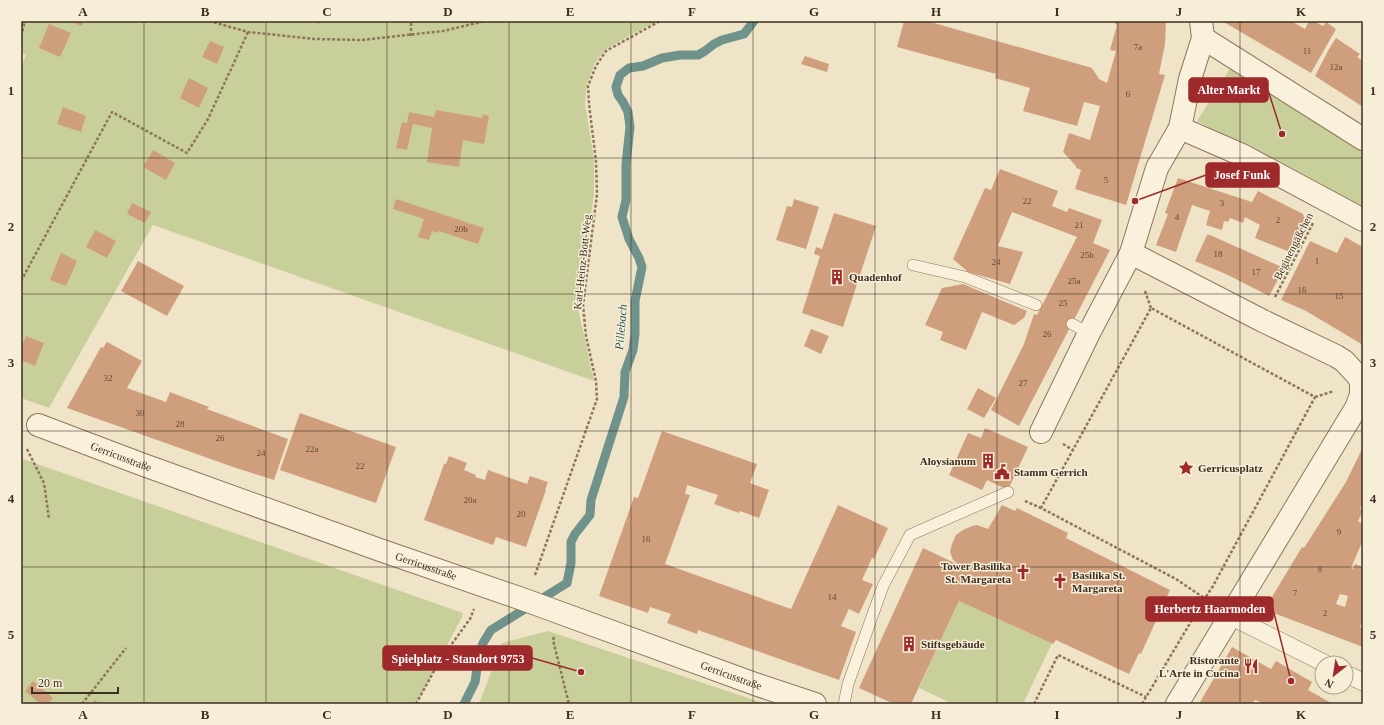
<svg xmlns="http://www.w3.org/2000/svg" width="1384" height="725" viewBox="0 0 1384 725" font-family="'Times New Roman',serif">
<rect width="100%" height="100%" fill="#f0e4c8"/>
<!-- green -->
<g fill="#c9cf9b">
<polygon points="21,21 658,21 625,38 605,50 595,63 587,84 585,103 594,159 594,194 578,308 594,381 153,225 49,408 21,398 21,68 26,55 21,52"/>
<polygon points="1233,64 1363,147 1363,209 1197,121"/>
<polygon points="23,459 463,613 462,617 416,704 21,704 21,462"/>
<polygon points="959,601 1052,643 1023,704 953,704 919,688"/>
<polygon points="548,631 760,702 760,704 479,704 502,643"/>
</g>
<g fill="none" stroke-linecap="round" stroke-linejoin="round">
<!-- stream -->
<polyline stroke="#6f938a" stroke-width="9" points="464,704 475,682 479,655 483,643 491,630 567,583 571,563 571,542 575,534 590,515 591,500 624,397 625,372 633,350 635,334 635,301 642,267 639,258 629,239 622,217 626,200 626,164 630,127 628,112 623,102 618,95 616,87 620,75 629,68 643,66 662,58 680,55 698,55 705,51 714,44 722,40 744,34 754,21"/>
</g>
<!-- building -->
<g fill="#cf9f7d" fill-rule="evenodd">
<polygon points="69,21 84,21 82,26"/>
<polygon points="309,21 320,21 320,24"/>
<polygon points="904,21 927,21 1092,68 1099,79 1107,83 1116,51 1110,50 1117,25 1115,24 1115,21 1166,21 1165,44 1159,74 1165,75 1126,205 1075,189 1081,170 1076,168 1076,166 1063,152 1069,133 1090,140 1100,106 1084,102 1077,126 1023,111 1030,88 995,78 996,74 897,47"/>
<polygon points="1222,21 1291,21 1305,29 1309,21 1314,21 1323,26 1326,22 1336,29 1311,73"/>
<polygon points="49,24 71,33 60,57 39,48"/>
<polygon points="1336,38 1360,54 1357,57 1363,61 1363,107 1315,76 1329,49"/>
<polygon points="210,41 224,47 217,64 202,57"/>
<polygon points="805,56 829,64 827,72 801,64"/>
<polygon points="189,78 208,88 199,108 180,98"/>
<polygon points="63,107 86,116 81,132 57,124"/>
<polygon points="436,110 482,118 483,114 489,116 484,144 463,140 459,167 427,162 432,128 413,124 407,150 396,148 402,122 407,123 409,112 434,117"/>
<polygon points="153,150 175,163 166,180 143,167"/>
<polygon points="1000,169 1058,191 1052,206 1067,212 1069,208 1102,220 1093,243 1110,250 1019,426 991,410 1024,344 1034,314 1037,315 1077,237 1012,212 998,246 1023,252 1010,284 968,272 953,259 985,188 991,190"/>
<polygon points="1178,178 1252,202 1258,191 1303,214 1306,223 1292,253 1255,238 1260,225 1245,217 1243,223 1230,218 1228,222 1224,221 1222,230 1206,225 1210,211 1192,205 1176,252 1156,245 1168,214 1165,213"/>
<polygon points="396,199 484,228 478,244 439,231 438,233 432,231 429,240 418,237 424,219 393,209"/>
<polygon points="794,199 819,207 806,249 776,240 787,206 792,207"/>
<polygon points="132,203 151,212 145,223 127,214"/>
<polygon points="834,213 876,226 843,327 802,313 820,256 814,254 816,247 822,249"/>
<polygon points="95,230 116,241 107,258 86,247"/>
<polygon points="1207,235 1210,235 1284,268 1269,296 1228,275 1195,261"/>
<polygon points="1345,237 1363,247 1363,345 1306,311 1281,300 1310,241 1337,253"/>
<polygon points="61,253 77,261 66,286 50,280"/>
<polygon points="138,261 184,286 167,316 121,291"/>
<polygon points="963,284 1027,311 1024,318 1014,325 982,312 966,350 940,340 943,332 925,325 942,288"/>
<polygon points="811,329 829,336 821,354 804,346"/>
<polygon points="26,336 44,343 35,366 21,360 21,348"/>
<polygon points="107,342 142,361 127,388 166,402 170,392 209,407 207,409 288,439 274,480 233,467 67,408 101,347 103,348"/>
<polygon points="978,388 996,398 984,418 967,409"/>
<polygon points="300,413 396,447 376,503 280,470"/>
<polygon points="985,428 1028,447 1008,490 987,480 982,490 949,475 968,433 981,438"/>
<polygon points="662,431 757,464 750,483 769,490 759,518 740,511 739,513 714,504 718,495 687,485 685,494 690,495 665,564 791,609 838,505 888,528 874,559 872,558 862,580 873,584 859,614 849,609 841,626 856,632 839,680 698,630 697,634 667,623 671,614 650,607 648,613 599,596 634,497 638,498"/>
<path d="M1363 447V502L1360 509 1363 511 1358 521 1363 525V540L1351 568 1353 569 1355 564 1363 567V619L1360 627 1363 628V647L1271 612 1269 602 1302 547 1304 548 1346 482ZM1340 594 1348 596 1345 607 1336 604Z"/>
<polygon points="449,456 467,463 464,470 476,475 475,477 485,480 488,470 527,484 530,476 548,482 545,490 546,490 526,547 496,537 493,545 424,520 444,464 446,464"/>
<polygon points="1002,505 1015,511 1017,508 1068,533 1066,538 1170,590 1141,654 1139,653 1129,674 1056,640 1053,644 959,601 911,704 894,704 859,688 923,548 961,566 953,560 950,552 952,544 956,535 963,530 972,526 977,525 988,529"/>
<polygon points="1232,647 1271,669 1276,661 1312,682 1308,690 1333,704 1265,704 1255,700 1252,704 1199,704"/>
<polygon points="33,681 53,698 48,704 40,704 25,691"/>
<polygon points="95,700 100,704 91,704"/>
</g>
<g fill="none" stroke-linecap="round" stroke-linejoin="round">
<!-- service casing -->
<g stroke="#8d765c" stroke-width="12">
<g id="service">
<polyline points="913,265 965,277 1036,305"/>
<polyline points="1072,324 1089,333"/>
<polyline points="844,704 848,684 883,586 910,535 1008,492"/>
</g>
</g>
<!-- pedestrian casing -->
<g stroke="#8d765c" stroke-width="18">
<g id="pedestrian">
<polyline points="1230,616 1324,663"/>
<polyline points="1346,674 1363,682"/>
</g>
</g>
<!-- minor casing -->
<g stroke="#8d765c" stroke-width="24">
<g id="minor">
<polyline points="1203,38 1363,139"/>
<polyline points="1180,128 1242,155 1363,220"/>
<polyline points="1131,253 1263,321 1336,356 1344,361 1357,375 1361,382 1361,395 1356,408 1177,704"/>
<path id="s1" d="M38 425 141 464 380 550 525 600 755 684 815 704"/>
<polyline points="1041,432 1089,333 1131,253 1157,168 1180,128 1190,79 1203,38 1201,21"/>
</g>
</g>
<!-- path -->
<g stroke="#8d765c" stroke-width="2.5" stroke-dasharray="3 2" stroke-linecap="butt">
<polyline points="209,21 248,32 315,39 362,40 443,31 485,21"/>
<polyline points="21,36 25,21"/>
<polyline points="411,36 411,21"/>
<polyline points="21,281 112,112 187,153 208,119 248,32"/>
<polyline points="1145,291 1151,308"/>
<polyline points="1275,297 1313,223"/>
<polyline points="1315,397 1334,391"/>
<polyline points="1063,444 1073,450"/>
<polyline points="27,449 44,483 49,519"/>
<polyline points="1025,501 1041,508"/>
<polyline points="535,575 597,399 596,381 586,336 583,305 597,194 596,161 589,104 588,86 596,66 606,51 660,21"/>
<polyline points="554,637 553,640 569,704"/>
<polyline points="82,704 126,648"/>
<polyline points="416,704 440,660 470,619 474,609"/>
<polyline points="1034,704 1058,655 1146,697"/>
<polyline points="1142,704 1205,598 1213,586 1315,397 1151,308 1041,508 1176,579 1210,602"/>
</g>
<!-- service -->
<use href="#service" stroke="#faf1dc" stroke-width="11"/>
<!-- pedestrian -->
<use href="#pedestrian" stroke="#faf1dc" stroke-width="17"/>
<!-- minor -->
<use href="#minor" stroke="#faf1dc" stroke-width="22"/>
</g>
<!-- grid -->
<path fill="none" stroke="#3d2e20" stroke-width="1" stroke-opacity="0.55" d="M144 21V704M266 21V704M387 21V704M509 21V704M631 21V704M753 21V704M875 21V704M997 21V704M1118 21V704M1240 21V704M21 158H1363M21 294H1363M21 431H1363M21 567H1363"/>
<!-- icons -->
<defs>
<g id="building-bare" transform="scale(1.2)"><path d="M-4-6H4V6H1V3H-1V6H-4ZM-2.5-4.3h1.7v1.8h-1.7ZM.8-4.3h1.7v1.8H.8ZM-2.5-1h1.7V.8h-1.7ZM.8-1h1.7V.8H.8Z" fill="#9e2a2b" stroke="#f7eed8" stroke-width="2.5" paint-order="stroke"/></g>
<g id="sight-bare" transform="scale(1.2)"><path d="M0-6L1.8-2.2L6-1.7L2.9 1.2L3.7 5.4L0 3.3L-3.7 5.4L-2.9 1.2L-6-1.7L-1.8-2.2Z" fill="#9e2a2b" stroke="#f7eed8" stroke-width="2.5" paint-order="stroke"/></g>
<g id="civic-bare" transform="scale(1.2)"><path d="M-.6-6.5H3V-4.5H.6V-3L4-1V1h2V6H-6V1h2V-1L-.6-3ZM-1.2 2.5V6h2.4V2.5Z" fill="#9e2a2b" stroke="#f7eed8" stroke-width="2.5" paint-order="stroke"/></g>
<g id="church-bare" transform="scale(1.2)"><path d="M-1.2-6h2.4v3.5h3.3v2.4h-3.3V6h-2.4V-.1h-3.3v-2.4h3.3Z" fill="#9e2a2b" stroke="#f7eed8" stroke-width="2.5" paint-order="stroke"/></g>
<g id="restaurant-bare" transform="scale(1.2)"><path d="M-5-6h1v4h1v-4h1v4h1v-4h1v5L-1.5 .5V6h-2V.5L-5-1ZM5-6V6H3V1.5H1.5Q1.5-4 5-6Z" fill="#9e2a2b" stroke="#f7eed8" stroke-width="2.5" paint-order="stroke"/></g>
</defs>
<g fill-rule="evenodd">
<use href="#building-bare" x="837" y="277"/>
<use href="#building-bare" x="988" y="461"/>
<use href="#sight-bare" x="1186" y="468"/>
<use href="#civic-bare" x="1002" y="472"/>
<use href="#church-bare" x="1023" y="572"/>
<use href="#church-bare" x="1060" y="581"/>
<use href="#building-bare" x="909" y="644"/>
<use href="#restaurant-bare" x="1251" y="666"/>
</g>
<g text-anchor="middle" stroke-width="3" stroke-linejoin="round" paint-order="stroke">
<!-- number labels -->
<g font-size="9" fill="#624a37">
<text x="1138" y="50">7a</text>
<text x="1307" y="54">11</text>
<text x="1336" y="70">12a</text>
<text x="1128" y="97">6</text>
<text x="1106" y="183">5</text>
<text x="1027" y="204">22</text>
<text x="1222" y="206">3</text>
<text x="1177" y="220">4</text>
<text x="1278" y="223">2</text>
<text x="1079" y="228">21</text>
<text x="461" y="232">20b</text>
<text x="1218" y="257">18</text>
<text x="1087" y="258">25b</text>
<text x="1317" y="264">1</text>
<text x="996" y="265">24</text>
<text x="1256" y="275">17</text>
<text x="1074" y="284">25a</text>
<text x="1302" y="293">16</text>
<text x="1339" y="299">15</text>
<text x="1063" y="306">25</text>
<text x="1047" y="337">26</text>
<text x="108" y="381">32</text>
<text x="1023" y="386">27</text>
<text x="140" y="416">30</text>
<text x="180" y="427">28</text>
<text x="220" y="441">26</text>
<text x="312" y="452">22a</text>
<text x="261" y="456">24</text>
<text x="360" y="469">22</text>
<text x="470" y="503">20a</text>
<text x="521" y="517">20</text>
<text x="1339" y="535">9</text>
<text x="646" y="542">16</text>
<text x="1320" y="572">8</text>
<text x="1295" y="596">7</text>
<text x="832" y="600">14</text>
<text x="1325" y="616">2</text>
</g>
<!-- street labels -->
<g font-size="11" fill="#3d2e20" stroke="#f7eed8">
<text transform="translate(1293 246) rotate(-63)" y="4">Beginengäßchen</text>
<text transform="translate(582 262) rotate(-84)" y="4">Karl-Heinz-Bott-Weg</text>
<text dy="4" stroke="none"><textPath href="#s1" startOffset="89">Gerricusstraße</textPath></text>
<text dy="4" stroke="none"><textPath href="#s1" startOffset="413">Gerricusstraße</textPath></text>
<text dy="4" stroke="none"><textPath href="#s1" startOffset="737">Gerricusstraße</textPath></text>
</g>
<!-- poi labels -->
<g font-size="11" font-weight="bold" fill="#3d2e20" stroke="#f7eed8" text-anchor="start">
<text x="849" y="281">Quadenhof</text>
<text x="976" y="465" text-anchor="end">Aloysianum</text>
<text x="1198" y="472">Gerricusplatz</text>
<text x="1014" y="476">Stamm Gerrich</text>
<text x="1011" y="570" text-anchor="end">Tower Basilika<tspan x="1011" dy="13">St. Margareta</tspan></text>
<text x="1072" y="579">Basilika St.<tspan x="1072" dy="13">Margareta</tspan></text>
<text x="921" y="648">Stiftsgebäude</text>
<text x="1239" y="664" text-anchor="end">Ristorante<tspan x="1239" dy="13">L'Arte in Cucina</tspan></text>
</g>
<!-- water labels -->
<g font-size="12" font-style="italic" fill="#2f5d5a" stroke="#f7eed8">
<text transform="translate(621 327) rotate(-85)" y="4">Pillebach</text>
</g>
</g>
<!-- callouts -->
<path fill="none" stroke="#9e2a2b" stroke-width="1.5" d="M1282 134L1268 90M1135 201L1206 175M1291 681L1273 609M581 672L532 658"/>
<g fill="#9e2a2b" stroke="#f7eed8" stroke-width="1.5">
<circle cx="1282" cy="134" r="4"/>
<circle cx="1135" cy="201" r="4"/>
<circle cx="1291" cy="681" r="4"/>
<circle cx="581" cy="672" r="4"/>
</g>
<g fill="#9e2a2b" stroke="#9e2a2b" stroke-width="1.5">
<rect x="1189" y="78" width="79" height="24" rx="4"/>
<rect x="1206" y="163" width="73" height="24" rx="4"/>
<rect x="1146" y="597" width="127" height="24" rx="4"/>
<rect x="383" y="646" width="149" height="24" rx="4"/>
</g>
<g font-size="12" text-anchor="middle" font-weight="bold" fill="#fff">
<text x="1229" y="94">Alter Markt</text>
<text x="1242" y="179">Josef Funk</text>
<text x="1210" y="613">Herbertz Haarmoden</text>
<text x="458" y="663">Spielplatz - Standort 9753</text>
</g>
<!-- border -->
<rect width="1384" height="725" fill="none" stroke="#f7eed8" stroke-width="44"/>
<!-- north arrow -->
<g transform="translate(1334 675) rotate(210)"><circle r="19" fill="#f7eed8" stroke="#ada18e"/>
<path d="M0-3L7 15L0 10L-7 15Z" fill="#9e2a2b"/>
<text y="-6" font-size="11" font-weight="bold" text-anchor="middle" fill="#3d2e20">N</text>
</g>
<!-- scale -->
<path d="M32 687v6h86v-6" fill="none" stroke="#3d2e20" stroke-width="2"/>
<text x="38" y="687" font-size="12" fill="#3d2e20" stroke="#f7eed8" stroke-width="3" paint-order="stroke">20 m</text>
<rect x="22" y="22" width="1340" height="681" fill="none" stroke="#3d2e20" stroke-width="1.5"/>
<g font-size="13" text-anchor="middle" font-weight="bold" fill="#3d2e20">
<text x="83" y="16">A</text>
<text x="205" y="16">B</text>
<text x="327" y="16">C</text>
<text x="448" y="16">D</text>
<text x="570" y="16">E</text>
<text x="692" y="16">F</text>
<text x="814" y="16">G</text>
<text x="936" y="16">H</text>
<text x="1057" y="16">I</text>
<text x="1179" y="16">J</text>
<text x="1301" y="16">K</text>
<text x="11" y="95">1</text>
<text x="1373" y="95">1</text>
<text x="11" y="231">2</text>
<text x="1373" y="231">2</text>
<text x="11" y="367">3</text>
<text x="1373" y="367">3</text>
<text x="11" y="503">4</text>
<text x="1373" y="503">4</text>
<text x="11" y="639">5</text>
<text x="1373" y="639">5</text>
<text x="83" y="719">A</text>
<text x="205" y="719">B</text>
<text x="327" y="719">C</text>
<text x="448" y="719">D</text>
<text x="570" y="719">E</text>
<text x="692" y="719">F</text>
<text x="814" y="719">G</text>
<text x="936" y="719">H</text>
<text x="1057" y="719">I</text>
<text x="1179" y="719">J</text>
<text x="1301" y="719">K</text>
</g>
</svg>
